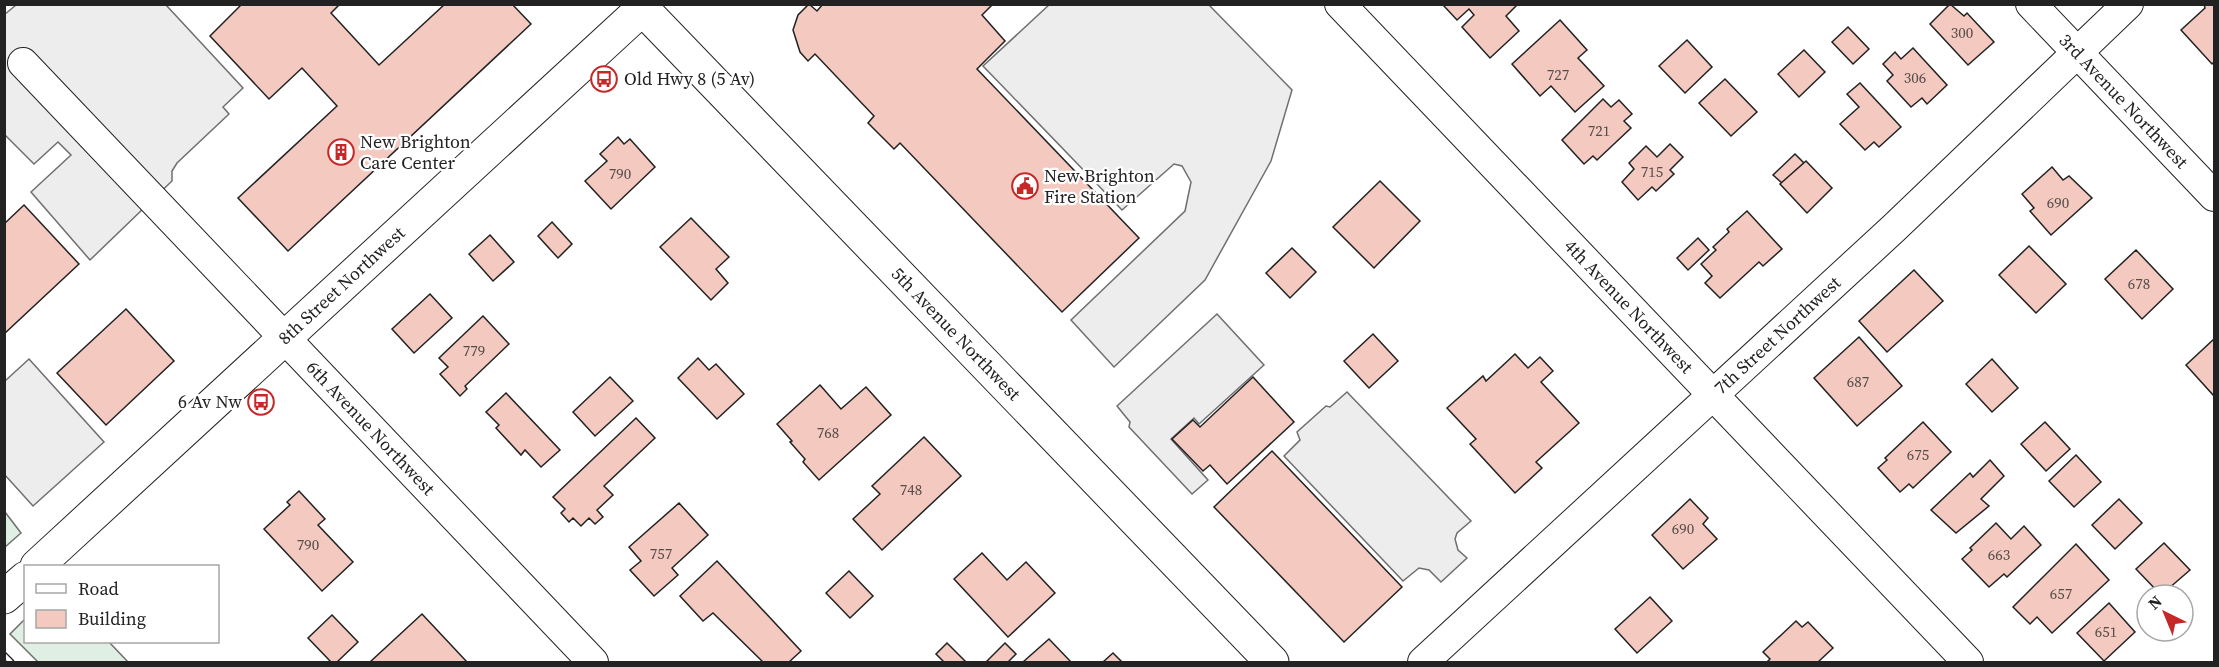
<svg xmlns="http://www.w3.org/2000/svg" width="2219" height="667" viewBox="0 0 2219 667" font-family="'Source Serif 4',serif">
<rect width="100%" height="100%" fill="#fff"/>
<!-- green -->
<g fill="#e0efe3" stroke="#6f6f6f" stroke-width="1.5">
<polygon points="5,512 21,533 5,547 4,547"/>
<polygon points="25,619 26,642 109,642 128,662 38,662 10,634"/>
</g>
<!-- parking -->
<g fill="#ededed" stroke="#6f6f6f" stroke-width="1.5">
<polygon points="1050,4 1209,5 1292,90 1271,161 1205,280 1114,367 1071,320 1185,211 1191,182 1182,166 1174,164 1122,210 983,66"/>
<polygon points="16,5 166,5 243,88 223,107 229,114 177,163 172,171 172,181 90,260 31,192 71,155 58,142 34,164 5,135 4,15"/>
<polygon points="1217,314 1264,365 1199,424 1194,418 1171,439 1208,480 1192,494 1129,427 1130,422 1117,406"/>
<polygon points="29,359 104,442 33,506 4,474 5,381"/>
<polygon points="1347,392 1471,521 1457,533 1455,539 1458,550 1467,558 1441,582 1429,570 1419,568 1403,581 1284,456 1300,440 1297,432 1326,406 1330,407"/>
</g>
<!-- building -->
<g fill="#f3c9c0" stroke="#222" stroke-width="1.5">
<polygon points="242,4 340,4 331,13 379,65 445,4 512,4 531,24 288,251 238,198 337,106 302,68 269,99 210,36"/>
<polygon points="809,4 817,11 823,4 993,4 982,15 1005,41 977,69 1139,238 1062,312 900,143 894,149 868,123 874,116 815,54 808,61 800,52 793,30 798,15"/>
<polygon points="1446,4 1518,4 1506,16 1519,31 1490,58 1462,27 1474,15 1469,9 1457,20 1444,6"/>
<polygon points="1950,4 1964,16 1967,13 1994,42 1968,65 1930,24"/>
<polygon points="2214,4 2214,62 2212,64 2181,30 2205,8 2204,4"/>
<polygon points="1560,20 1587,50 1578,58 1604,86 1575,112 1551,86 1540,96 1512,64"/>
<polygon points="1848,27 1869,49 1853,64 1832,42"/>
<polygon points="1687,40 1712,67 1685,93 1659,66"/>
<polygon points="1913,48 1947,85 1927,104 1922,98 1911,107 1887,81 1893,75 1883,64 1895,52 1901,59"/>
<polygon points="1804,50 1825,72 1799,97 1778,74"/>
<polygon points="1725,79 1757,112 1731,136 1699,103"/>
<polygon points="1860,83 1901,127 1879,147 1874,142 1865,150 1840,124 1859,107 1847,94"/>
<polygon points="1603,99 1611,107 1619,100 1632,114 1624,121 1631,128 1597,160 1593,156 1584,164 1562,140"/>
<polygon points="618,137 624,144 630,139 655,167 611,209 585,181 607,161 600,154"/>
<polygon points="1670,144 1683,157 1670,170 1674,174 1656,191 1652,187 1638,200 1622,182 1634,169 1629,163 1646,146 1657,157"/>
<polygon points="1795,154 1804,163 1782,183 1773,175"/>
<polygon points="1806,161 1832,188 1807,213 1780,184"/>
<polygon points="2052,167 2063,180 2069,176 2092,198 2051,235 2030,211 2034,208 2022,194"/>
<polygon points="1380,181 1420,221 1374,268 1333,227"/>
<polygon points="24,205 79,264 4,334 4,224"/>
<polygon points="1747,211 1782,249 1763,266 1759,262 1720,298 1705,283 1712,276 1701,264 1716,250 1713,247 1729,232 1727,229"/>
<polygon points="691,218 729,257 716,269 728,283 711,300 660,247"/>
<polygon points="552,222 572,244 558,258 538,236"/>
<polygon points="490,235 514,262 493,281 469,254"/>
<polygon points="1698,238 1709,250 1688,270 1677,258"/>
<polygon points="2029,246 2066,284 2036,313 1999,275"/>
<polygon points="1292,248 1316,272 1290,298 1266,273"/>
<polygon points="2136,250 2173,289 2142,319 2105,279"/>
<polygon points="1914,270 1943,301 1887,352 1859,321"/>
<polygon points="430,294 452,318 414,353 392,329"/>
<polygon points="126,309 174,361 106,425 57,373"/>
<polygon points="483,316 509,344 465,386 467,389 460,396 440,374 448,367 439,358"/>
<polygon points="1373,334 1398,361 1369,388 1344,361"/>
<polygon points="1859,337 1902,386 1857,426 1814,378"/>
<polygon points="2214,339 2214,396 2186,365"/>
<polygon points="1515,354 1528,368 1540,357 1553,371 1541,382 1579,423 1536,462 1542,468 1515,493 1470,444 1476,439 1447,408 1483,376 1486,381"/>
<polygon points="698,358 709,370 716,364 744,394 717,419 678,378"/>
<polygon points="1992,359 2018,388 1992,412 1966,384"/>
<polygon points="610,377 633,401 595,436 573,412"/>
<polygon points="1253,377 1294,422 1227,484 1210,465 1203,471 1172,439 1193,420 1200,427"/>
<polygon points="820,385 841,409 866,387 891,415 819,480 803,462 805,459 790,442 792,441 777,424"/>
<polygon points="506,393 560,450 541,467 525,450 521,455 496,428 499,425 486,412"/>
<polygon points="636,418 655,438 604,486 613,495 597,510 603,517 595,524 589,518 581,526 573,518 569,522 561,513 565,509 553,497"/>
<polygon points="1923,422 1951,452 1913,488 1909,484 1900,492 1878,468 1887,460 1885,458"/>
<polygon points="2045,422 2070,449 2046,471 2021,444"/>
<polygon points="924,437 961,476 882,550 853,519 880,494 872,486"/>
<polygon points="1272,451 1402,587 1344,642 1214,507"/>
<polygon points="2076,455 2101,482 2074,507 2049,481"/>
<polygon points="1990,460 2004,476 1981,499 1989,506 1956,533 1931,510 1970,473 1973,477"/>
<polygon points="299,491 325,519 318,525 353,562 322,591 264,529 290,505 287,502"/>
<polygon points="1690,499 1708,518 1703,524 1717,539 1683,569 1652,535"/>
<polygon points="2119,499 2142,523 2115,549 2092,525"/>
<polygon points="679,503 708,535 672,568 678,575 654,596 630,570 641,561 629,547"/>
<polygon points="1996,523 2011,539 2024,526 2041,545 2007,577 2004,574 1989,587 1962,559 1972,550 1970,548"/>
<polygon points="2164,543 2190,570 2161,595 2136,569"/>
<polygon points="2076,544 2109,580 2052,633 2037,617 2030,624 2013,607"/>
<polygon points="982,553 1007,580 1026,562 1055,593 1008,637 954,579"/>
<polygon points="717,561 801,651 789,662 763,662 713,613 703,621 680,596"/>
<polygon points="849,571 873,596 850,618 826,593"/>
<polygon points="1650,597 1672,621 1637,653 1615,629"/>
<polygon points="2109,603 2135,632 2104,661 2077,633"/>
<polygon points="422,614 467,662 370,662"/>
<polygon points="332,615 358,642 337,662 331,662 308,638"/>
<polygon points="1796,621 1802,627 1808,622 1833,648 1818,662 1767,662 1770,659 1763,652"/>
<polygon points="1049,639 1071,662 1023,662"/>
<polygon points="947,643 965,661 964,662 944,662 936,654"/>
<polygon points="1005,643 1016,654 1008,662 989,662 987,661"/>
<polygon points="1113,653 1122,662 1103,662"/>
</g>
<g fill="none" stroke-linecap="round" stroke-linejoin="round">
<!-- street casing -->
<g stroke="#222" stroke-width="32">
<g id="street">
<path id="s1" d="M1340 4 1968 662"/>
<path id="s2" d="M2031 4 2214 196"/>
<path id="s3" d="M23 63 593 662"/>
<path id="s4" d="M1423 662 1894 228 2128 4"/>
</g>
</g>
<!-- secondary casing -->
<g stroke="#222" stroke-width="35">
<g id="secondary">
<path id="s5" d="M638 4 1272 662"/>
<path id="s6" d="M37 566 642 9"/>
<polyline points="4,597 26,578"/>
</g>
</g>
<!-- street -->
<use href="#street" stroke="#fff" stroke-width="30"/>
<!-- secondary -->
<use href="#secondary" stroke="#fff" stroke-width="33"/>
<!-- rail casing -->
<g stroke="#222" stroke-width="7">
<polyline id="rail" points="4,655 11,662"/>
</g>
<!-- rail -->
<use href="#rail" stroke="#fff" stroke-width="4.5" stroke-dasharray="14" stroke-linecap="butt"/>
</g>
<!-- icons -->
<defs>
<g id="bus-ring" transform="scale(1.35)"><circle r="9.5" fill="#fff" stroke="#c62828" stroke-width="1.5"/><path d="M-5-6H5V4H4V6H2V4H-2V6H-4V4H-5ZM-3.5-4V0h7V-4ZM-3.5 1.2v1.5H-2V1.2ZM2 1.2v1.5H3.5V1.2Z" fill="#c62828"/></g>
<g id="building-ring" transform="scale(1.35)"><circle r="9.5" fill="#fff" stroke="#c62828" stroke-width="1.5"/><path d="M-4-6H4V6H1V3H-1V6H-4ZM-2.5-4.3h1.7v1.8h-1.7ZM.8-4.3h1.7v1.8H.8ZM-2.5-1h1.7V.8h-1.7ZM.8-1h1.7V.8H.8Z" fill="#c62828"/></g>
<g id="civic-ring" transform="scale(1.35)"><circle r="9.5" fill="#fff" stroke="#c62828" stroke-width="1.5"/><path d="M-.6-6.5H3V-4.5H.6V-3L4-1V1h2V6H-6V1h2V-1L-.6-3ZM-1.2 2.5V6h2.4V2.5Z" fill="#c62828"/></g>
</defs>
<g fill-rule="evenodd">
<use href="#bus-ring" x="604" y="79"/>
<use href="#building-ring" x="341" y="152"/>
<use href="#civic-ring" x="1025" y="186"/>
<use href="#bus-ring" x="261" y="402"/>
</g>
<g text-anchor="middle" stroke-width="4.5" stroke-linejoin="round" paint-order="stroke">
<!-- number labels -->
<g font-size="15" fill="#564c4a">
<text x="1962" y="38">300</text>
<text x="1558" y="80">727</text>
<text x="1915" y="83">306</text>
<text x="1599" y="136">721</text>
<text x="1652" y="177">715</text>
<text x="620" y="179">790</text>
<text x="2058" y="208">690</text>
<text x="2139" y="289">678</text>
<text x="474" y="356">779</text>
<text x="1858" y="387">687</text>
<text x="828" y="438">768</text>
<text x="1918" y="460">675</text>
<text x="911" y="495">748</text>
<text x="1683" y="534">690</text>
<text x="308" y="550">790</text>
<text x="661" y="559">757</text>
<text x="1999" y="560">663</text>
<text x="2061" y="599">657</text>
<text x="2106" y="637">651</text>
</g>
<!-- poi labels -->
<g font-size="18" fill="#222" stroke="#fff" text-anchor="start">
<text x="624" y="85">Old Hwy 8 (5 Av)</text>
<text x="360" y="148">New Brighton<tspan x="360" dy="21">Care Center</tspan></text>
<text x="1044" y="182">New Brighton<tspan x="1044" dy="21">Fire Station</tspan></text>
<text x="242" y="408" text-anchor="end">6 Av Nw</text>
</g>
<!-- street labels -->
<g font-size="18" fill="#222" stroke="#fff">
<text dy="6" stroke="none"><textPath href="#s2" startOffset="134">3rd Avenue Northwest</textPath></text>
<text dy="6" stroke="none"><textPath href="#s6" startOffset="414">8th Street Northwest</textPath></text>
<text dy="6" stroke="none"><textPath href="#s1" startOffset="418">4th Avenue Northwest</textPath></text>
<text dy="6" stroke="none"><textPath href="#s5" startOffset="458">5th Avenue Northwest</textPath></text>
<text dy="6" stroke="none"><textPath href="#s4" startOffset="482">7th Street Northwest</textPath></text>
<text dy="6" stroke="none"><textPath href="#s3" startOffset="504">6th Avenue Northwest</textPath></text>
</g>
</g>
<!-- border -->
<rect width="2219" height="667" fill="none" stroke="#222222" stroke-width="12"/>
<!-- legend -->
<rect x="24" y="565" width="195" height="78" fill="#ffffff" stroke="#a7a7a7" stroke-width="1.5"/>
<rect x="36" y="584" width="30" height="9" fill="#ffffff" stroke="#a7a7a7" stroke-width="1.5"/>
<text x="78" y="595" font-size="18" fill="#222222">Road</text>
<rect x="36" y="610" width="30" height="18" fill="#f3c9c0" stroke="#a7a7a7" stroke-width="1.5"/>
<text x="78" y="625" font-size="18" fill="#222222">Building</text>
<!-- north arrow -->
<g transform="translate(2165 613) rotate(317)"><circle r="28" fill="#ffffff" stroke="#a7a7a7" stroke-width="1.5"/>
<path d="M0-4.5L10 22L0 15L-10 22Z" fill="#c62828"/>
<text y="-9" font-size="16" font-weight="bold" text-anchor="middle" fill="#222222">N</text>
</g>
</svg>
